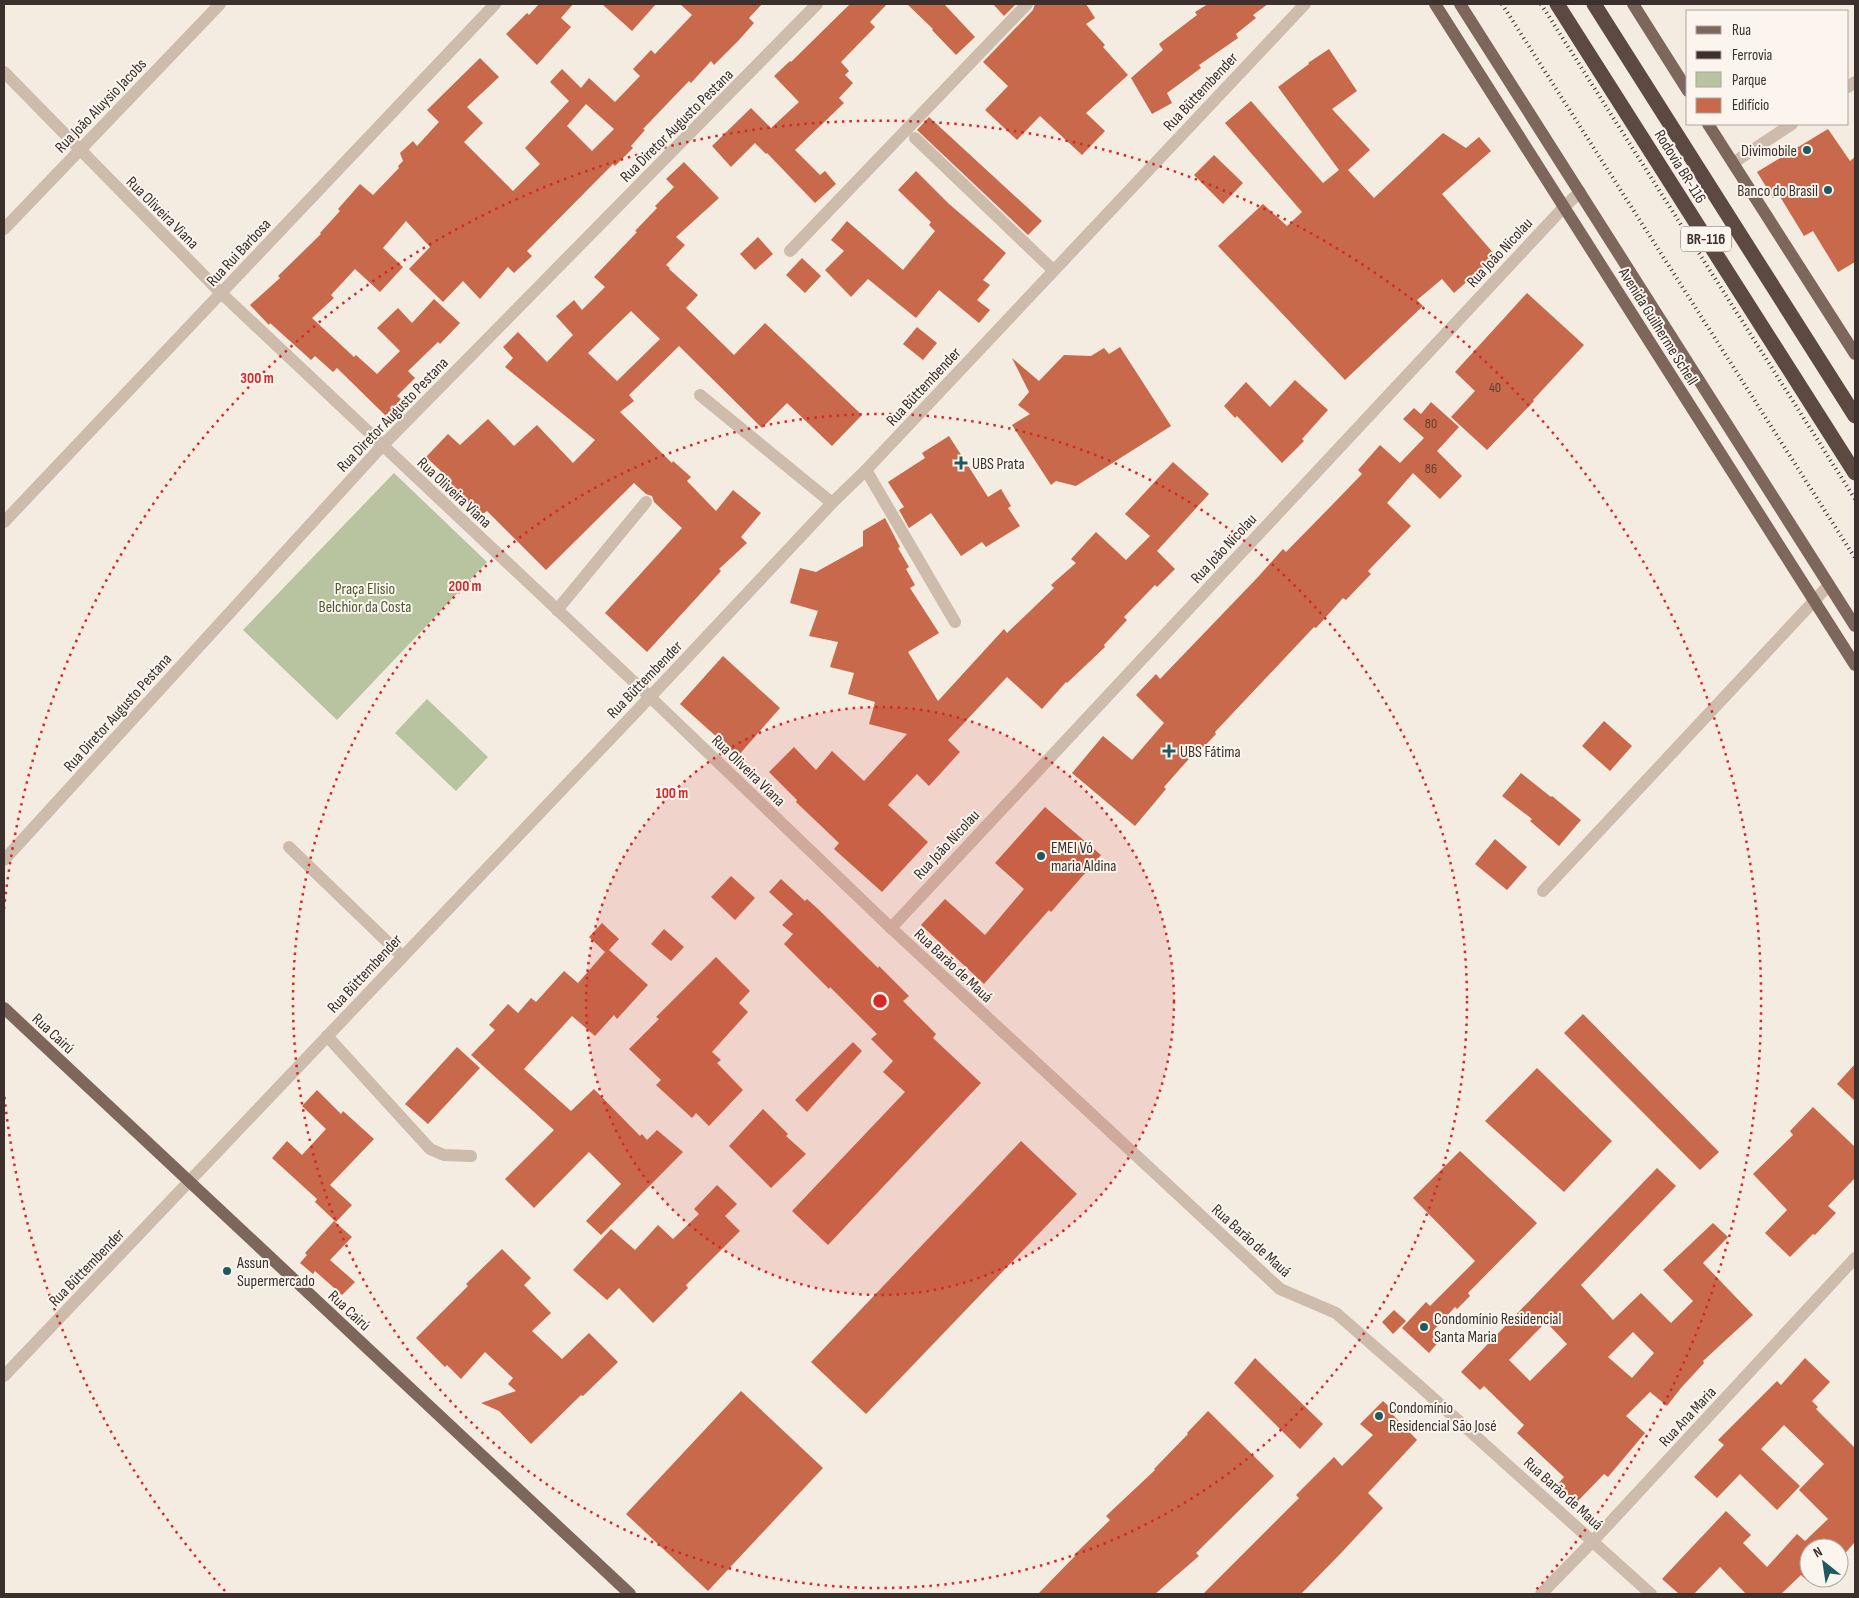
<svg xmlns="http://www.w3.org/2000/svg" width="1859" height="1598" viewBox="0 0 1859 1598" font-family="'Sofia Sans Condensed',sans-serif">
<rect width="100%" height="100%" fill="#f4ebe1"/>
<!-- green -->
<g fill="#b8c4a0">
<polygon points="394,473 487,562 337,720 243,630"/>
<polygon points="427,699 488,757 456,791 395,733"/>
</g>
<!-- building -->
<g fill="#c8694b" fill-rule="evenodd">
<polygon points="539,4 573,4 561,18 571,27 537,65 506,34 527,13 529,15"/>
<polygon points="602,4 656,4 632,31"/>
<path d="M680 4H762L749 18 754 23 739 40 714 65 711 61 691 83 689 81 643 129 645 130 631 146 633 148 615 166 613 164 527 251 532 256 514 273 508 267 480 299 463 281 443 302 409 269 430 247 406 221 383 248 403 267 380 292 355 269 331 295 334 298 312 318 354 357 356 355 377 374 400 351 377 328 398 308 412 323 434 299 460 323 440 344 438 342 408 371 415 378 397 396 402 400 387 417 337 368 333 372 315 356 311 360 270 323 269 325 250 305 280 278 278 276 321 234 320 233 340 211 338 209 360 184 373 195 399 168 398 166 403 161 400 153 413 141 417 146 439 122 427 110 480 58 499 77 467 107 483 123 464 142 513 191 540 164 525 148 569 101 550 82 562 69 581 88 589 78 615 102 640 76 633 69 651 50 655 54 692 15ZM586 104 614 129 592 151 567 126Z"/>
<polygon points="850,4 887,4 870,22 875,27 841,62 849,71 845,75 853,83 839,98 844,103 795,150 820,175 825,171 836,184 815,203 767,153 766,154 755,143 731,167 712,146 751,108 771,128 799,102 774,76 790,61 791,62"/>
<polygon points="907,4 944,4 975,37 956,55 932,30 933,29"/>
<polygon points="993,4 1016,4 1004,16"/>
<polygon points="1035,4 1086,4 1095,18 1086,24 1105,45 1103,47 1128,75 1086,113 1105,131 1082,155 1040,116 1017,140 985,110 1008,86 983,62 1033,10"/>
<polygon points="1208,4 1268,4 1253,15 1256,18 1236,34 1238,38 1199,65 1201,68 1167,93 1172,103 1152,114 1131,78 1163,50 1159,44 1197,15 1195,12"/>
<polygon points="1329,49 1357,91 1332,109 1370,150 1348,170 1374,198 1443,133 1466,148 1479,137 1491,151 1442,194 1496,256 1454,293 1442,279 1417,300 1423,306 1345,380 1218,246 1263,204 1287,226 1302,212 1225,123 1251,101 1323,183 1339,170 1278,87 1309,64 1308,63"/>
<polygon points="929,117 1042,221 1028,235 917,130"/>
<polygon points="1828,129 1850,161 1855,157 1855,262 1838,272 1813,231 1804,236 1779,195 1773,198 1757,172"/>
<polygon points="1214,155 1243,183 1223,204 1194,175"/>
<path d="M684 162 719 198 676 237 685 245 666 265 670 268 669 269 698 295 686 308 734 355 765 323 862 415 832 446 787 403 762 428 679 346 629 395 634 401 620 412 672 463 673 461 691 477 687 481 716 511 733 490 761 513 741 537 747 543 719 569 721 571 647 652 605 613 682 528 654 502 652 496 646 494 634 483 546 570 487 511 480 516 440 472 441 471 426 457 448 434 460 445 488 419 514 446 537 425 573 463 595 440 505 367 513 358 503 347 518 332 547 362 573 335 556 316 574 300 582 310 605 287 594 277 637 232 635 231 657 208 655 206 674 187 666 179ZM631 311 660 339 617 381 588 353Z"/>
<polygon points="916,171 948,203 1006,253 983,280 990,285 977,300 990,310 979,323 939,290 916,318 868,279 851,297 825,270 844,251 831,240 847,221 903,270 935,231 929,225 931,222 898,190"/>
<polygon points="758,237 773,254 755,270 740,254"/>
<polygon points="802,258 821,276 805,293 786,275"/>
<polygon points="1527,293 1584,345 1533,400 1534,401 1487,450 1451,417 1475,391 1455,372"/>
<polygon points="917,327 937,343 923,360 903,344"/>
<polygon points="1120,347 1171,426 1076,486 1056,481 1051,485 1012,425 1030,414 1018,405 1029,392 1012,358 1039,381 1064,355 1091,356 1104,348 1109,354"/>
<polygon points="1295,380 1328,410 1302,439 1304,441 1282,463 1237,416 1235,418 1224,406 1246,382 1270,407"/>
<polygon points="1431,402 1459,427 1437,451 1462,476 1440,499 1413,473 1387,503 1411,526 1368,571 1371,574 1346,600 1343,598 1316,628 1314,627 1215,732 1216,734 1197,754 1195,752 1164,787 1166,789 1135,826 1072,773 1103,736 1132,760 1164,723 1136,695 1156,674 1160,679 1258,577 1283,549 1286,552 1332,505 1362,474 1358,470 1380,445 1400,463 1424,438 1403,419 1414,408 1421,414"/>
<polygon points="949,436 988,497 1001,489 1011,506 1008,508 1020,526 986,547 982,542 961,556 931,513 909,528 899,510 904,507 888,482 925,458 922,453"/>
<polygon points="1173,462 1209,494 1157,551 1175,569 1157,587 1155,585 1124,617 1127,620 1104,645 1105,647 1067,683 1066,682 1042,709 1007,677 948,740 960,752 929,786 917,774 888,805 928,842 882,892 834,849 839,843 796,802 797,800 769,772 794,747 816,770 832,751 864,781 907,734 869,724 875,702 848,694 854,673 830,667 838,642 809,636 818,611 790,603 800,568 816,572 863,546 863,531 885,518 900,547 898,548 909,567 906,569 915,585 910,588 939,633 908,652 938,701 1004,629 1007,633 1054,588 1051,585 1076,563 1071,559 1096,532 1126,560 1150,536 1125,514"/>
<polygon points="723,656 780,708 738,756 680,704"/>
<polygon points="1604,721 1632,746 1610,771 1582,746"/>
<polygon points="1521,773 1551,797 1552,796 1581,820 1559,846 1530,821 1532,819 1502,796"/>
<polygon points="1045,807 1101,855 1051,912 1049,910 984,984 921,925 945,899 985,935 1024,889 995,863"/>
<polygon points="1495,839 1527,867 1507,890 1475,864"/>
<polygon points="731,876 755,898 735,920 711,897"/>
<polygon points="781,879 805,901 807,899 818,909 878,968 879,966 909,996 903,1001 936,1034 933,1038 981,1083 828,1245 792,1211 905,1092 883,1072 893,1061 871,1039 877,1034 830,987 829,989 784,944 793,934 782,925 793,914 769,892"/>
<polygon points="602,923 619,939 609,950 648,985 617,1019 614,1015 595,1036 572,1016 524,1069 571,1111 594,1089 640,1136 642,1134 647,1140 657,1130 683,1152 601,1235 586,1221 621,1184 589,1152 534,1208 505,1179 554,1130 471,1055 495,1030 489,1025 508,1004 518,1013 531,998 536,1002 564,971 578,983 605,952 589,937"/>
<polygon points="664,929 684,947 671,961 651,944"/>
<polygon points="716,957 750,991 739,1003 748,1012 712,1052 721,1060 717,1063 743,1090 709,1126 696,1113 692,1118 656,1085 661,1080 629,1049 659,1019 656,1017"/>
<polygon points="1583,1014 1719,1152 1700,1170 1564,1033"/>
<polygon points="853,1042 862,1051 807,1112 795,1100"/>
<polygon points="457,1047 480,1068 428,1124 405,1104"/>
<polygon points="1855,1064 1855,1101 1837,1084"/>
<polygon points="1537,1068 1612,1141 1564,1192 1485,1121"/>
<polygon points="317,1090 341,1114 343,1111 374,1139 330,1185 352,1205 336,1222 315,1202 317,1199 272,1158 287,1141 302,1155 326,1129 302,1106"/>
<polygon points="1813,1107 1855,1147 1855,1178 1828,1206 1836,1213 1815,1235 1813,1234 1790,1257 1765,1233 1787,1210 1753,1174 1793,1135 1790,1131"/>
<polygon points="763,1109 788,1134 786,1136 806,1154 771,1188 729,1146"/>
<polygon points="1021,1141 1077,1194 866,1414 811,1362"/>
<polygon points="1460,1151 1537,1223 1468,1293 1470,1296 1457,1309 1455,1307 1433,1331 1441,1339 1429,1353 1402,1328 1426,1302 1430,1306 1475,1261 1413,1198"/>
<path d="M1657 1168 1676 1186 1581 1285 1613 1320 1641 1293 1671 1323 1693 1301 1663 1270 1713 1223 1728 1237 1703 1263 1753 1315 1703 1361 1704 1363 1681 1388 1667 1406 1650 1392 1626 1416 1645 1433 1608 1477 1604 1474 1576 1503 1557 1485 1564 1477 1517 1433 1524 1425 1484 1386 1480 1390 1461 1372ZM1546 1322 1567 1344 1530 1381 1509 1360ZM1633 1332 1654 1353 1632 1378 1608 1357Z"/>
<polygon points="717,1185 737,1204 725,1216 740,1231 686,1285 688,1288 653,1323 619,1288 607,1300 573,1270 611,1229 635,1250 658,1225 673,1239 699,1214 694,1209"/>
<polygon points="334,1221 352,1237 330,1260 355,1282 342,1295 315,1271 313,1274 300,1263 307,1255 305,1253"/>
<polygon points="502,1249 531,1278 524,1285 551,1313 532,1331 562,1359 589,1333 618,1362 583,1396 581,1395 531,1444 499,1411 481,1403 516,1391 508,1384 513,1378 485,1352 461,1379 447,1365 445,1367 416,1338 468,1286 466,1284"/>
<polygon points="1394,1310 1406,1321 1393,1334 1382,1322"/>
<polygon points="1255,1358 1323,1424 1300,1449 1234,1383"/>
<polygon points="1805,1358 1830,1382 1812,1401 1818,1407 1816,1409 1855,1448 1855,1542 1839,1560 1839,1548 1809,1548 1809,1582 1801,1575 1781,1594 1746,1594 1720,1567 1694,1594 1679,1594 1662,1579 1726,1511 1751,1535 1743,1543 1767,1567 1797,1534 1805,1541 1828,1519 1799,1490 1824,1464 1784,1425 1761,1449 1800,1486 1777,1510 1740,1474 1717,1498 1694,1477 1724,1445 1718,1440 1777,1381 1781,1385"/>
<polygon points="741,1391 823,1468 708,1591 626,1514"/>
<polygon points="1383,1401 1395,1412 1392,1414 1417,1440 1368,1493 1383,1508 1342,1552 1301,1594 1203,1594 1299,1498 1296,1495 1334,1457 1342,1466 1373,1435 1360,1424"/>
<polygon points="1208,1411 1274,1476 1196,1553 1199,1556 1155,1594 1038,1594 1075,1556 1074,1555 1110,1520 1106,1516 1155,1470 1154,1469 1188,1434 1187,1433"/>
</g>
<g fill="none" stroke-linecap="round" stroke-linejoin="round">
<!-- minor -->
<g stroke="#cdbbac" stroke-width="12">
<polyline points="4,72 221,293 650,697 891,928 1280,1289 1336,1313 1423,1389 1651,1594"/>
<polyline points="1848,87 1855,82"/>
<polyline points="915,138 1053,270"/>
<polyline points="1733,163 1792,124"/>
<polyline points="4,229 220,4"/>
<polyline points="790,251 1027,4"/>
<polyline points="700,395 832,503"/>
<polyline points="866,470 955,622"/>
<polyline points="4,522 495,4"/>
<polyline points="557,610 646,502"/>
<polyline points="289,847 402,956"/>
<polyline points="4,860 382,446 817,4"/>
<polyline points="1543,891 1829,585"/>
<polyline points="891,928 1564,207 1580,192"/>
<polyline points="327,1036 430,1149 444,1155 471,1156"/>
<polyline points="4,1376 650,697 832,503 866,470 1305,4"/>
<polyline points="1541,1594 1593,1541 1855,1258"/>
</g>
<!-- major -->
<g stroke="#7d675c" stroke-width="12">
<polyline points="1435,4 1855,665"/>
<polyline points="1460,4 1855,626"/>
<polyline points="1633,4 1688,91"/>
<polyline points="1708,124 1855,354"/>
<polyline points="4,1008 630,1594"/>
</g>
<!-- highway -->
<g stroke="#5c4a42" stroke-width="15">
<polyline points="1557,4 1855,473"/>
<polyline points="1594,4 1855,416"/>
</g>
<!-- rail -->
<g stroke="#3b302b" stroke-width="4" stroke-dasharray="1 4" stroke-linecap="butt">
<polyline points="1502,4 1855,558"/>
<polyline points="1541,4 1855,499"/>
</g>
</g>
<!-- distance rings -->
<circle cx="880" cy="1001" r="294" fill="#d62828" fill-opacity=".12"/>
<g fill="none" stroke="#d62828" stroke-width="2.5" stroke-dasharray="2.5 5">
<circle cx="880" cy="1001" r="294"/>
<circle cx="880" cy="1001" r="587"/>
<path d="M225 1591A881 881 0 0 1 4 1093M4 909A881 881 0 1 1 1535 1591"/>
</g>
<!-- markers -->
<g fill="#1f5a5e" stroke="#fbf5ee" stroke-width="2">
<circle cx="1807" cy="150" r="5"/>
<circle cx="1828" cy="190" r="5"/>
<path d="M958.5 455.5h5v5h5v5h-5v5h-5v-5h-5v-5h5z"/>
<path d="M1166.5 743.5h5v5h5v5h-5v5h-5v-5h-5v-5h5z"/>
<circle cx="1041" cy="856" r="5"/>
<circle cx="227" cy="1271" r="5"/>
<circle cx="1424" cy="1327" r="5"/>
<circle cx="1379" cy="1416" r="5"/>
</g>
<g text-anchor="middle" stroke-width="4" stroke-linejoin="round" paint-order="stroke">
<!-- number labels -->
<g font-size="14" fill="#5e3e33">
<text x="1495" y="392">40</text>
<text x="1431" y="428">80</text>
<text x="1431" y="473">86</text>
</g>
<!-- shield labels -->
<rect fill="#fbf5ee" stroke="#756b66" stroke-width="1" x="1681" y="226.5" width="50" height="25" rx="4"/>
<g font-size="15" font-weight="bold" fill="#3b302b">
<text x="1706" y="244">BR-116</text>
</g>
<!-- street labels -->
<g font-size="16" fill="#3b302b" stroke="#fbf5ee">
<text transform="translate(1200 91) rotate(-47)" y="6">Rua Büttembender</text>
<text transform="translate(100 105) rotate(-46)" y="6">Rua João Aluysio Jacobs</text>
<text transform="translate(676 125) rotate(-45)" y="6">Rua Diretor Augusto Pestana</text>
<text transform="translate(1681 166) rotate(58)" y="6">Rodovia BR-116</text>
<text transform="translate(163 212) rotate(45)" y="6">Rua Oliveira Viana</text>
<text transform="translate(238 252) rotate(-47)" y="6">Rua Rui Barbosa</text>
<text transform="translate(1499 252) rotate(-47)" y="6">Rua João Nicolau</text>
<text transform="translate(1659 326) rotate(58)" y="6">Avenida Guilherme Schell</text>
<text transform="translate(923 386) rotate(-47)" y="6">Rua Büttembender</text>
<text transform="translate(392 414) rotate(-46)" y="6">Rua Diretor Augusto Pestana</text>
<text transform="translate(455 492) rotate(43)" y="6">Rua Oliveira Viana</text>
<text transform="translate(1223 548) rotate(-47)" y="6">Rua João Nicolau</text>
<text transform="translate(644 679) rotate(-46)" y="6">Rua Büttembender</text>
<text transform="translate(117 712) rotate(-48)" y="6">Rua Diretor Augusto Pestana</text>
<text transform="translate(749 770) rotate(44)" y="6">Rua Oliveira Viana</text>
<text transform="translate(946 844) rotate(-47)" y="6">Rua João Nicolau</text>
<text transform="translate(954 965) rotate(43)" y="6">Rua Barão de Mauá</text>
<text transform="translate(364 973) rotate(-47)" y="6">Rua Büttembender</text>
<text transform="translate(54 1033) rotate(43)" y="6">Rua Cairú</text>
<text transform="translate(1252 1240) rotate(42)" y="6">Rua Barão de Mauá</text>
<text transform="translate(86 1267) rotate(-46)" y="6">Rua Büttembender</text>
<text transform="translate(350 1310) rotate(43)" y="6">Rua Cairú</text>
<text transform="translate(1687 1416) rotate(-47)" y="6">Rua Ana Maria</text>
<text transform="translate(1564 1493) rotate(42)" y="6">Rua Barão de Mauá</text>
</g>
<!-- poi labels -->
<g font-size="16" fill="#3b302b" stroke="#fbf5ee" text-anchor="start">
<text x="1797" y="156" text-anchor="end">Divimobile</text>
<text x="1818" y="196" text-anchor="end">Banco do Brasil</text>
<text x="972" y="469">UBS Prata</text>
<text x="1180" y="757">UBS Fátima</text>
<text x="1051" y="853">EMEI Vó<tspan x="1051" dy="18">maria Aldina</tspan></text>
<text x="237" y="1268">Assun<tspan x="237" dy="18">Supermercado</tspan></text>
<text x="1434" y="1324">Condomínio Residencial<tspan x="1434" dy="18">Santa Maria</tspan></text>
<text x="1389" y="1413">Condomínio<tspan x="1389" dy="18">Residencial São José</tspan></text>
</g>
<!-- park labels -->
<g font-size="16" fill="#4a5a2e" stroke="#fbf5ee">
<text x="365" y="594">Praça Elisio<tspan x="365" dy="18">Belchior da Costa</tspan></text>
</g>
</g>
<circle cx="880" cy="1001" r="8" fill="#d62828" stroke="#fbf5ee" stroke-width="2.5"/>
<g font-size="15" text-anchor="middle" font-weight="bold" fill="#d62828" stroke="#fbf5ee" stroke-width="4" stroke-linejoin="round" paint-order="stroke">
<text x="257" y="383">300 m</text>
<text x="465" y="591">200 m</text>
<text x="672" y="798">100 m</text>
</g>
<!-- border -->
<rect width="1859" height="1598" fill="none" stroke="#3b302b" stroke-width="10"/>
<!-- legend -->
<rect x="1686" y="10" width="162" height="115" fill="#fbf5ee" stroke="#aea6a0"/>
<rect x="1696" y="26" width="25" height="8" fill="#7d675c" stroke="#aea6a0"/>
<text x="1732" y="35" font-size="15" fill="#3b302b">Rua</text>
<rect x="1696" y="51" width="25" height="8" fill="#3b302b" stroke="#aea6a0"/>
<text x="1732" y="60" font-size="15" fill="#3b302b">Ferrovia</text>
<rect x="1696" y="72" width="25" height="15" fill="#b8c4a0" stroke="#aea6a0"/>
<text x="1732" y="85" font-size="15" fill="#3b302b">Parque</text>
<rect x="1696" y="98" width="25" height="15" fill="#c8694b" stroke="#aea6a0"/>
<text x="1732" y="110" font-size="15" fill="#3b302b">Edifício</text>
<!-- north arrow -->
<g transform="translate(1824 1563) rotate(330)"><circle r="24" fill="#fbf5ee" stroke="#aea6a0"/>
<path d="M0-4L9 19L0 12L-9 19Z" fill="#1f5a5e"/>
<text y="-8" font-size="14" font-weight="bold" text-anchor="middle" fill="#3b302b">N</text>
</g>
</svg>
